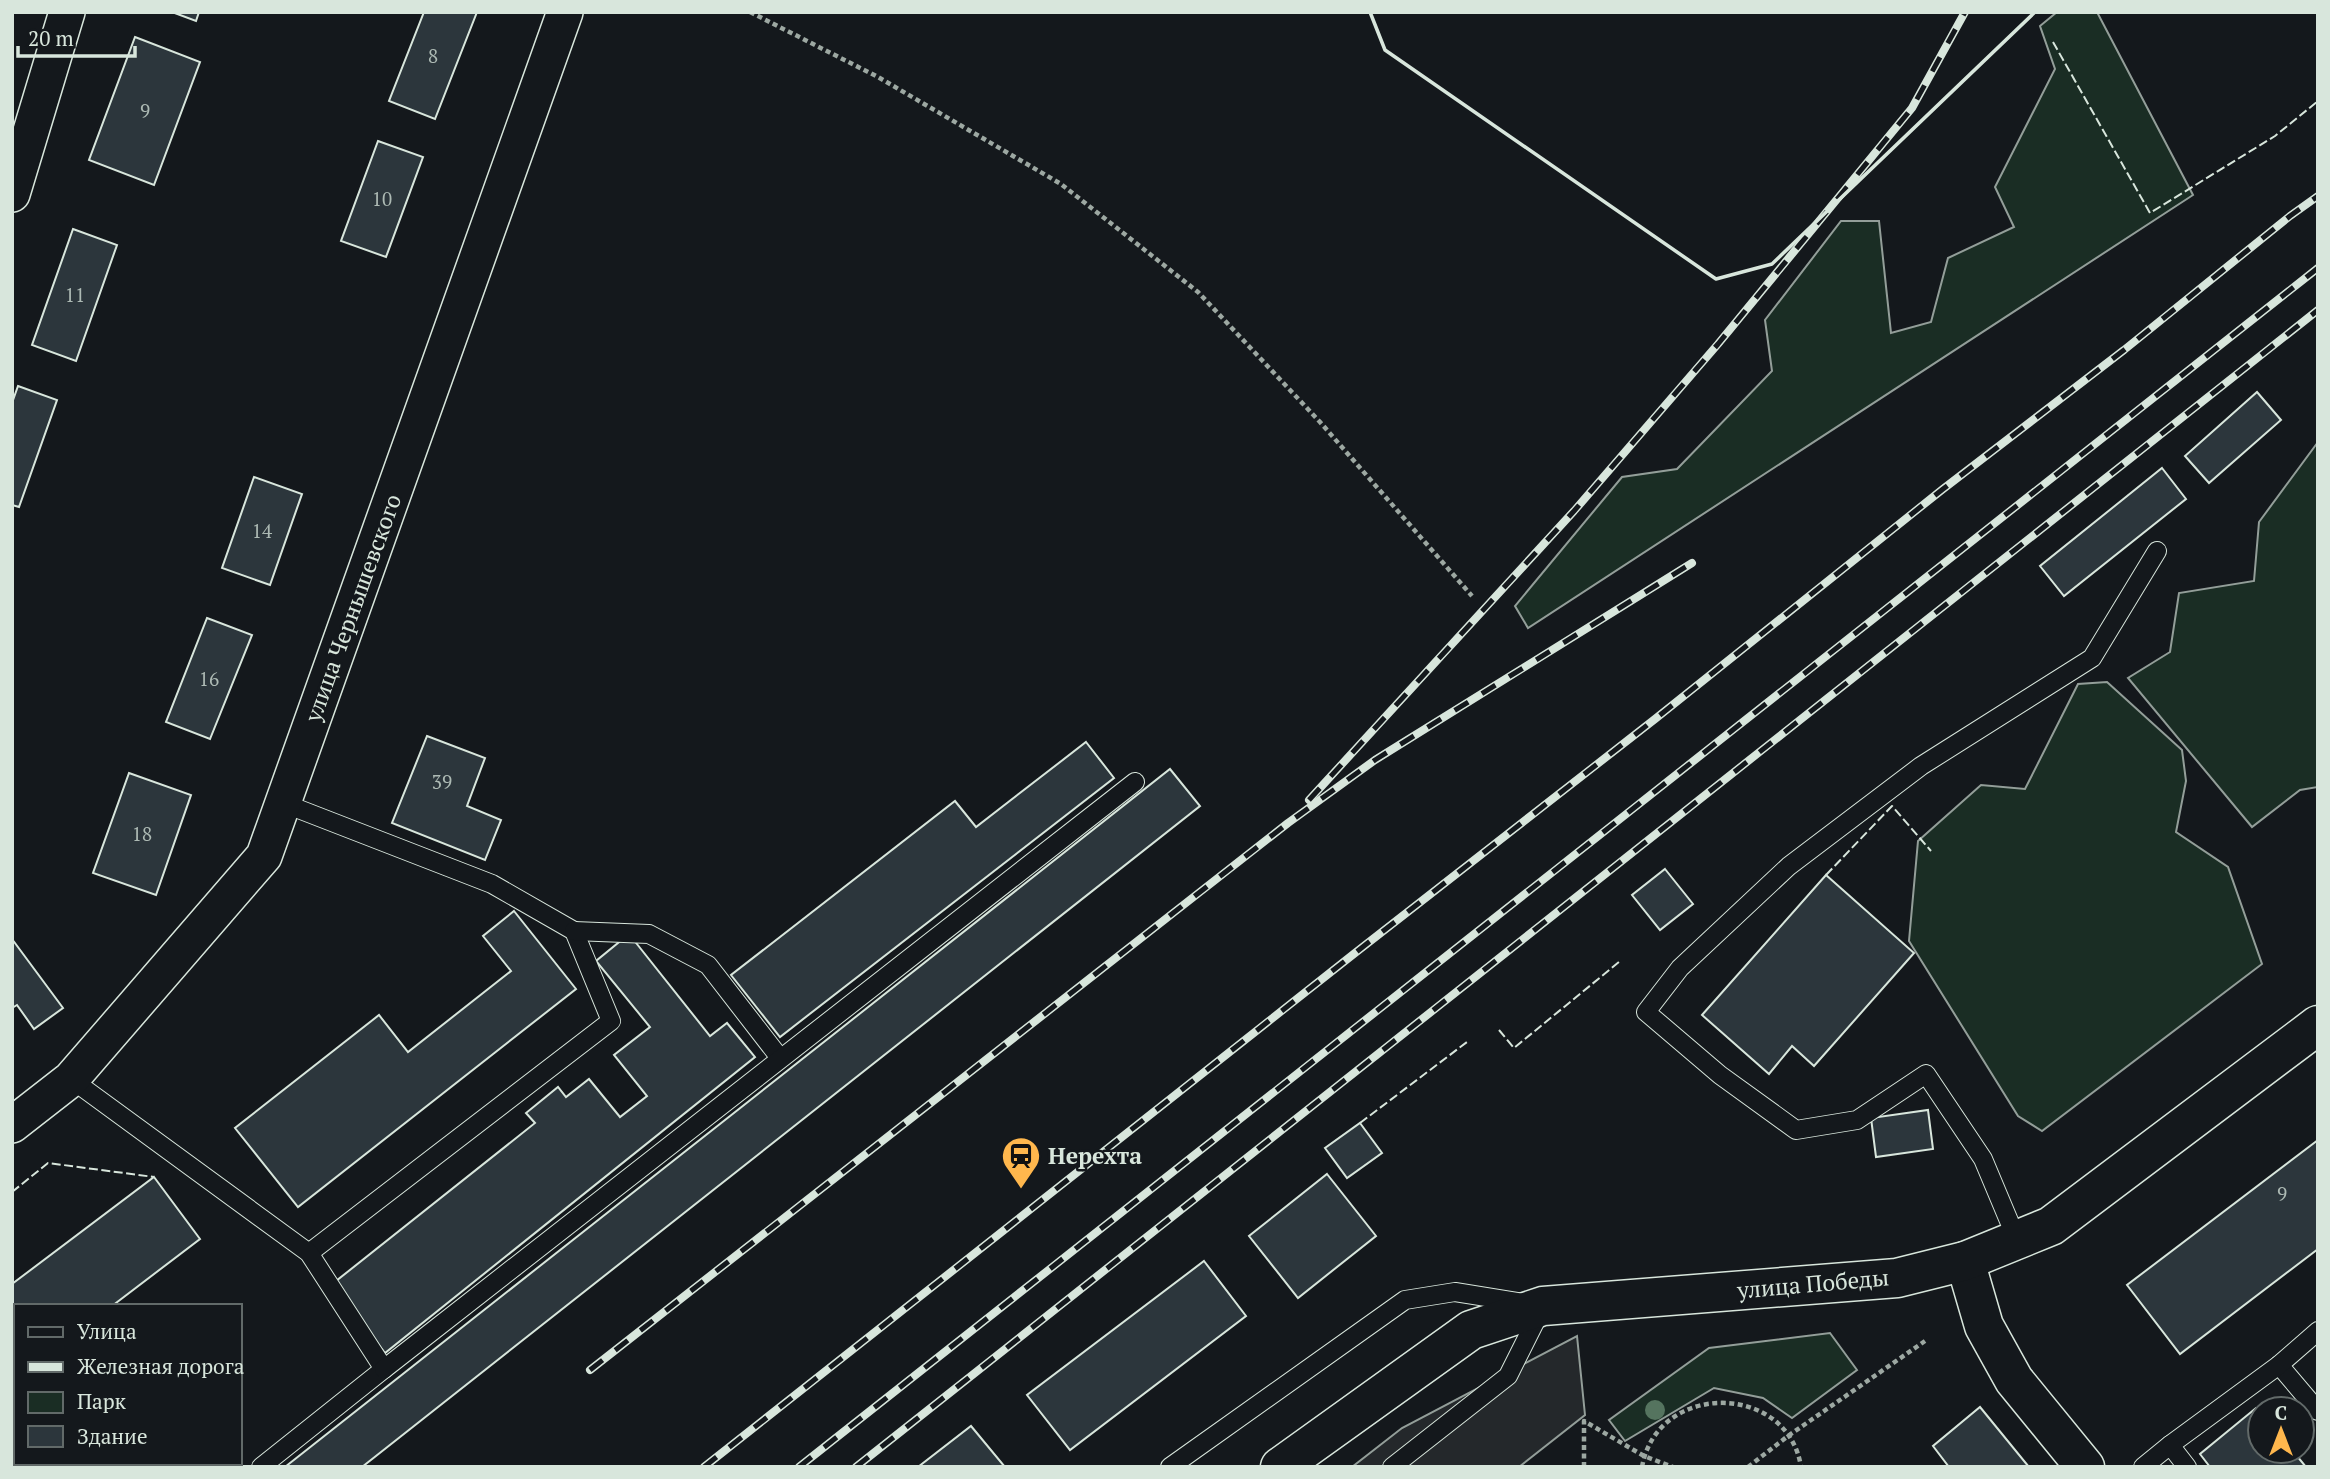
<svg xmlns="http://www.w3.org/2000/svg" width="2330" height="1479" viewBox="0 0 2330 1479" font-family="'PT Serif',serif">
<rect width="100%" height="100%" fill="#14181c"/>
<!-- green -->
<g fill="#1a2d24" stroke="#939e99" stroke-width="2">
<polygon points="2057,12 2097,12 2193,195 1528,628 1515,606 1622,477 1677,469 1772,371 1765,320 1841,221 1879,221 1891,333 1931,322 1948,258 2014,227 1995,187 2055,69 2040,26"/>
<polygon points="2318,442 2318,787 2300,790 2252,827 2128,678 2170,652 2179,593 2254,581 2259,522"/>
<polygon points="2107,682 2182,750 2186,781 2176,832 2228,867 2262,964 2042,1131 2018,1116 1909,941 1918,841 1981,785 2025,789 2078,684"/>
<polygon points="1830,1333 1857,1370 1792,1418 1763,1398 1714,1388 1625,1441 1609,1420 1709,1348"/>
</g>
<!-- parking -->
<polygon fill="#24282b" stroke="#939e99" stroke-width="2" points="1577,1336 1585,1415 1519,1467 1352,1467 1402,1428"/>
<!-- building -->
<g fill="#2c363c" stroke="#d8e6dc" stroke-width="2">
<polygon points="172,12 199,12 196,21"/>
<polygon points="424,12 477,12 435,119 389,101"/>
<polygon points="135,37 200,62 154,185 89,160"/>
<polygon points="378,141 423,157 386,257 341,241"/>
<polygon points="73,229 117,245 76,361 32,345"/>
<polygon points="18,386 57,400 19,507 12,505 12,403"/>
<polygon points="2257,392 2281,420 2209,483 2185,456"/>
<polygon points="2162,468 2186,499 2064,596 2040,566"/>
<polygon points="254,477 302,494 270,585 222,568"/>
<polygon points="207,618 252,635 210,739 166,722"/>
<polygon points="427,736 485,758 467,806 501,820 485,860 392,823"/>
<polygon points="1086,742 1114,778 780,1037 731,975 955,801 976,827"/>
<polygon points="1170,769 1200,806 362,1467 285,1467"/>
<polygon points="129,773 191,795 156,895 93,873"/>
<polygon points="1665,869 1693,904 1660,930 1632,895"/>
<polygon points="1826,875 1914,953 1814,1066 1792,1046 1769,1074 1702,1015"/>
<polygon points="514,911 576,989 298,1207 235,1128 379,1015 408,1052 511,971 483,936"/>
<polygon points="629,934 710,1036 727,1023 755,1057 385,1353 331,1285 535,1123 526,1113 558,1087 566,1097 589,1079 620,1117 647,1096 614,1055 650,1027 596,961"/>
<polygon points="12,939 63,1008 34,1029 17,1005 12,1008"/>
<polygon points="1928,1110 1933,1149 1876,1157 1871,1118"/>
<polygon points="1360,1123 1382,1153 1347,1178 1325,1148"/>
<polygon points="2318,1140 2318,1249 2180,1354 2127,1285"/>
<polygon points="1327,1174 1376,1236 1298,1298 1249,1236"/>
<polygon points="154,1177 200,1239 112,1306 16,1306 16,1378 12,1381 12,1284"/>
<polygon points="1204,1261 1246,1316 1070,1450 1027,1395"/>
<polygon points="1980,1407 2029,1467 1949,1467 1933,1446"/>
<polygon points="2256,1408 2260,1412 2260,1451 2293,1451 2306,1467 2210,1467 2200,1454"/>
<polygon points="971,1426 1005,1467 918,1467"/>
</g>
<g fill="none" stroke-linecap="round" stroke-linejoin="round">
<!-- service casing -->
<g stroke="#d8e6dc" stroke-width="20">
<g id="service">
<polyline points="283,803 492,884 574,931 611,1021 309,1253"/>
<polyline points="574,931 649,934 708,965 780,1058"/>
<polyline points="71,1079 309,1253 384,1369 261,1467"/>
<polyline points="2017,1240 1983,1159 1926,1074 1857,1120 1796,1130 1720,1075 1646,1012 1680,968 1789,866 1921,766 2092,658 2157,551"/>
<polyline points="2279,1365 2318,1411"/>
<polyline points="384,1369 1135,782"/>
<polyline points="2170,1445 2279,1365 2318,1331"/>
<polyline points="1170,1467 1405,1300 1455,1292 1543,1306 1508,1376 1392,1467"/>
<polyline points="2143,1467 2170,1445 2187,1467"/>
</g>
</g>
<!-- minor casing -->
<g stroke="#d8e6dc" stroke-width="38">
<g id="minor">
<polyline points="12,194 67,12"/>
<polyline points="12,1125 71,1079 264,856 565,12"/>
</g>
</g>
<!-- tertiary casing -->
<g stroke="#d8e6dc" stroke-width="41">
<g id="tertiary">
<polyline points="1965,1261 1984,1326 2014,1380 2085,1467"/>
<polyline points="1280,1467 1471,1330 1543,1306 1897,1278 1965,1261 2051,1226 2318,1025"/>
</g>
</g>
<!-- path -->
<g stroke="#9da8a2" stroke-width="4.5" stroke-dasharray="5 3.5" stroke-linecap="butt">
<polyline points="750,12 878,77 1061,184 1198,292 1320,422 1472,596"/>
<polyline points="1584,1467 1584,1421 1644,1456 1673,1467"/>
<path d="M1642 1467C1657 1381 1788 1382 1801 1467"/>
<polyline points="1748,1467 1788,1436 1925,1341"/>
</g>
<!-- service -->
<use href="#service" stroke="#14181c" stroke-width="18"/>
<!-- minor -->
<use href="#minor" stroke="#14181c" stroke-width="35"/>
<!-- tertiary -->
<use href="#tertiary" stroke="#14181c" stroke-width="38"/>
<!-- rail casing -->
<g stroke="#d8e6dc" stroke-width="8">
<g id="rail">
<polyline points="1309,800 1574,511 1718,344 1912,108 1965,12"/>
<polyline points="590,1370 1288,823 1375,760 1692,563"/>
<polyline points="704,1467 1355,953 1655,719 1943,489 2124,350 2290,216 2318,196"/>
<polyline points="799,1467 2318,268"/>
<polyline points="856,1467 2318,310"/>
</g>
</g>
<!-- rail -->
<use href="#rail" stroke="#14181c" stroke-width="5" stroke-dasharray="16" stroke-linecap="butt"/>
<!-- fence -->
<g stroke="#d8e6dc" stroke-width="2" stroke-dasharray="9 3.5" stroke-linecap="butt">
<polyline points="2053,42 2150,213 2275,136 2318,101"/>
<polyline points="1826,875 1892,806 1931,851"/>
<polyline points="1499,1030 1514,1048 1619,962"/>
<polyline points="1360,1123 1467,1042"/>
<polyline points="12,1192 48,1163 154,1177"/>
</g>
<!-- wall -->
<polyline stroke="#d8e6dc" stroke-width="3.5" points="1370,12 1385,50 1716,279 1772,264 2035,12"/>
</g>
<!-- trees -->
<circle fill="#55745f" cx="1655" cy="1410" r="10"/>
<!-- icons -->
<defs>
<g id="station-pin" transform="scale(2.0125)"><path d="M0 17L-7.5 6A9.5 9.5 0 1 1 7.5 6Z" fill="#ffb74d" stroke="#14181c"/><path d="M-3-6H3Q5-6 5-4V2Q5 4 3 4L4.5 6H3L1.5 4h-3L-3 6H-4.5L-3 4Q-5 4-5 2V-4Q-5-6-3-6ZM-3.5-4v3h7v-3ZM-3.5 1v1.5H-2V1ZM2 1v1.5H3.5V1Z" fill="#111"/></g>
</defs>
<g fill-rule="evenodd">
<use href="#station-pin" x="1021" y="1156"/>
</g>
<g text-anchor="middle" stroke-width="5" stroke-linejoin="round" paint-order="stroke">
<!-- number labels -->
<g font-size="19" fill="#adbab4">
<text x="433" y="63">8</text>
<text x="145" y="118">9</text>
<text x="382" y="206">10</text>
<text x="75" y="302">11</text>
<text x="262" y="538">14</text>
<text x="209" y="686">16</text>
<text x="442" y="789">39</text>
<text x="142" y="841">18</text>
<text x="2282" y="1201">9</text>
</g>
<!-- street labels -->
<g font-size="23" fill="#d8e6dc" stroke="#14181c">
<text transform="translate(353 608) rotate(-70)" y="8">улица Чернышевского</text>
<text transform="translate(1813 1284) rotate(-5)" y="8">улица Победы</text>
</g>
<!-- poi labels -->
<g font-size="23" font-weight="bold" fill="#d8e6dc" stroke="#14181c" text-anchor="start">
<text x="1048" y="1164">Нерехта</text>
</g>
</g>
<!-- border -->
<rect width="2330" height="1479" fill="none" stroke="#d8e6dc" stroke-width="28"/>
<!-- legend -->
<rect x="14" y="1304" width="228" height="161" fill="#14181c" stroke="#626a69" stroke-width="2"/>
<rect x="28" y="1327" width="35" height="10" fill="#14181c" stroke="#626a69" stroke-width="2"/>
<text x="77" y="1339" font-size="21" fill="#d8e6dc">Улица</text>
<rect x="28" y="1362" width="35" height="10" fill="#d8e6dc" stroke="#626a69" stroke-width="2"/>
<text x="77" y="1374" font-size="21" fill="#d8e6dc">Железная дорога</text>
<rect x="28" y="1392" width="35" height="21" fill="#1a2d24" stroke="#626a69" stroke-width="2"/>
<text x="77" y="1409" font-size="21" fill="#d8e6dc">Парк</text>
<rect x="28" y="1426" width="35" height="21" fill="#2c363c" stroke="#626a69" stroke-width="2"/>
<text x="77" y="1444" font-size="21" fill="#d8e6dc">Здание</text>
<!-- north arrow -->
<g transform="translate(2281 1430)"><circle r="33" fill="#14181c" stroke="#626a69" stroke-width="2"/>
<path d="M0-5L12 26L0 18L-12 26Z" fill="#ffb74d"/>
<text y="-10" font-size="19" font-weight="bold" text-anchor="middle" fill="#d8e6dc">С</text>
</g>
<!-- scale -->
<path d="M18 46v10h117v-10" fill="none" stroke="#d8e6dc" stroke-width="3.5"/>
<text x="28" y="46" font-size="21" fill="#d8e6dc" stroke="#14181c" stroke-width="5" paint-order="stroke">20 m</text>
</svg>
